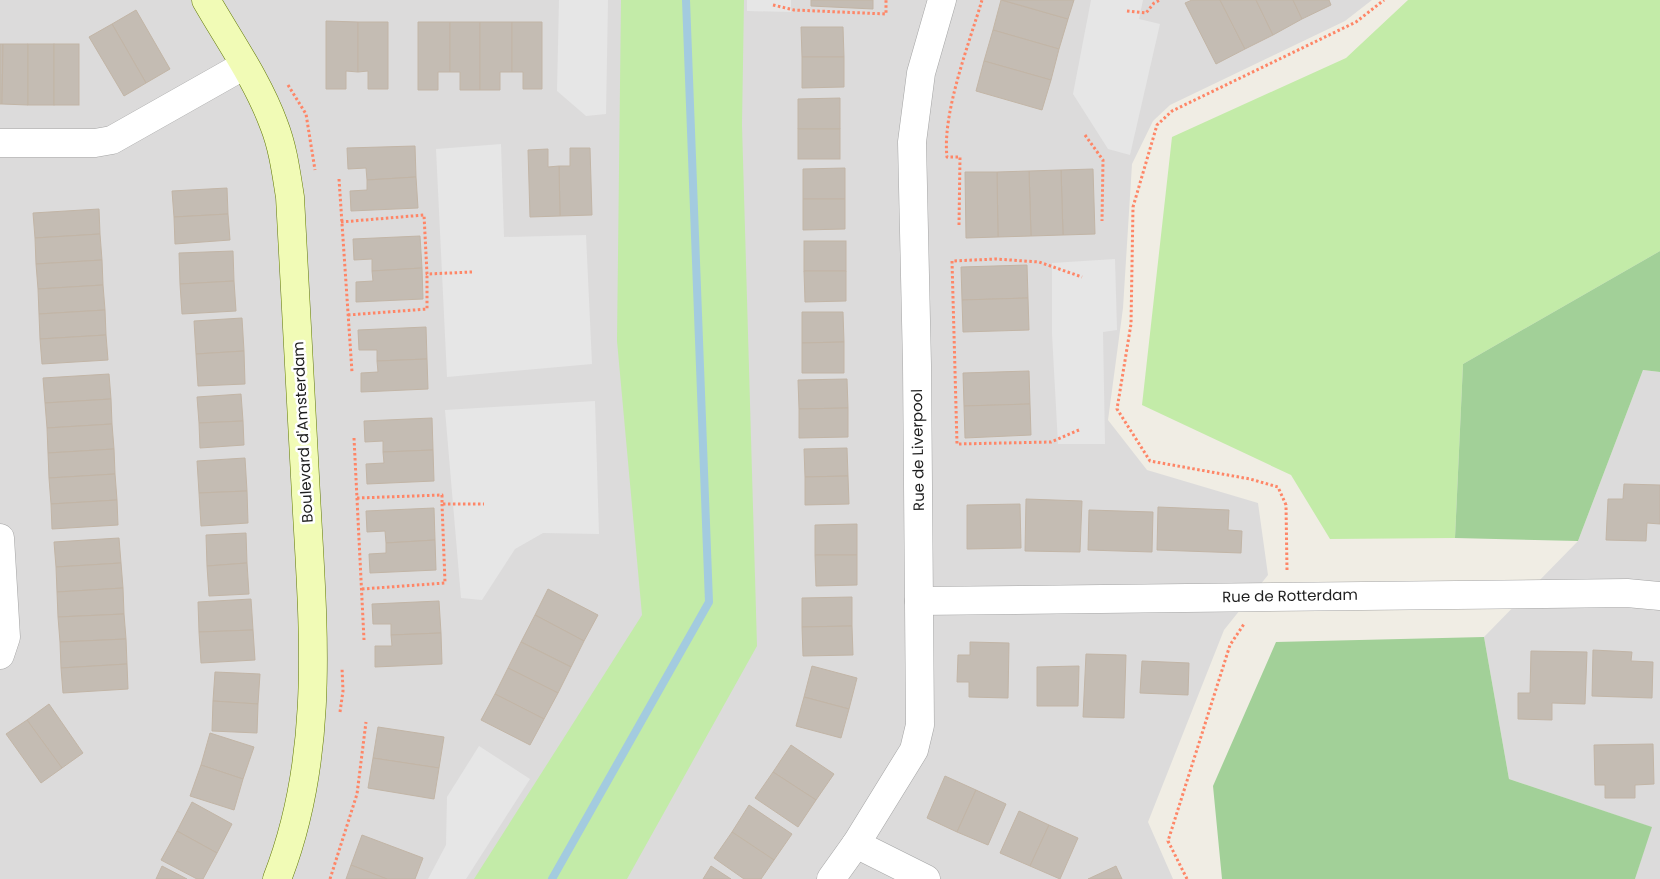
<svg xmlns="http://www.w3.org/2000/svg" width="1660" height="879" viewBox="0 0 1660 879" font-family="Poppins,sans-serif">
<rect width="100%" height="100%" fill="#f0ede4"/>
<!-- residential -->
<g fill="#dcdbdb">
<polygon points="0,0 1372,0 1345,21 1170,105 1153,121 1132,164 1123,308 1108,420 1147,470 1258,503 1268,575 1224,630 1148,822 1173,879 0,879"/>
<polygon points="1643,370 1660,372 1660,879 1635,879 1651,827 1509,779 1484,637 1578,541"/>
</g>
<!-- grass -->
<g fill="#c3eba8">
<polygon points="621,0 744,0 742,125 757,646 627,879 474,879 642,615 617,341"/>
<polygon points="1408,0 1660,0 1660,251 1463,364 1455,538 1330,539 1291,475 1142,405 1172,137 1346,58"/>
</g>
<!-- forest -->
<g fill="#a2d098">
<polygon points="1660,251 1660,372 1643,370 1578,541 1455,538 1463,364"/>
<polygon points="1484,637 1509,779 1652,827 1635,879 1222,879 1213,786 1276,642"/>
</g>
<!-- parking -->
<g fill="#e6e6e6">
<polygon points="559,0 608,0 606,114 586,116 557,91"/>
<polygon points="747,0 791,0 791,12 747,11"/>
<polygon points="1091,0 1143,0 1139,19 1160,24 1130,155 1108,149 1073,94"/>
<polygon points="501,144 504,237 586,235 592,364 447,377 436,149"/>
<polygon points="1115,259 1117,330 1103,332 1105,444 1058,444 1052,334 1052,263"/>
<polygon points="595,401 599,534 543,533 515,549 482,600 461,598 445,410"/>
<polygon points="479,746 530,779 466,879 428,879 446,845 447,797"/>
</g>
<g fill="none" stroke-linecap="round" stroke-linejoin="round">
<!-- stream -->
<polyline stroke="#a3cbdf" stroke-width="8" points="552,879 709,602 686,0"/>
</g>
<!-- building -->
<g fill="#c4bcb3" stroke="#c2b5a6">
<polygon points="811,0 873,0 873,9 811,6"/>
<polygon points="1001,0 1068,19 1059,49 993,30"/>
<polygon points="1002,0 1074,0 1068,19"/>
<polygon points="1192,0 1220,0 1245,49 1216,64 1185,3"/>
<polygon points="1220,0 1256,0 1273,35 1245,49"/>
<polygon points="1256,0 1293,0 1302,19 1273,35"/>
<polygon points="1293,0 1329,0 1331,5 1302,19"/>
<polygon points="136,10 170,69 146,83 112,24"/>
<polygon points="326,21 358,22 358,72 346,71 346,89 326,89"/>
<polygon points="358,22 388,22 388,89 368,89 368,71 358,72"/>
<polygon points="418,22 450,22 450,72 438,72 438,90 418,90"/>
<polygon points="450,22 480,22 480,90 460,90 460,72 450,72"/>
<polygon points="480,22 512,22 512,72 500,72 500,90 480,90"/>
<polygon points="512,22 542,22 542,89 523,89 523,72 512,72"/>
<polygon points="112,24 146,83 124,96 89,37"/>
<polygon points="801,27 843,27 844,57 802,57"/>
<polygon points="993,30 1059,49 1051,80 984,61"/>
<polygon points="0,44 3,44 2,104 0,104"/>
<polygon points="3,44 28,44 28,105 2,104"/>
<rect x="28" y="44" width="26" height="61"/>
<rect x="54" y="44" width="25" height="61"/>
<polygon points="802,57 844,57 844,87 802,88"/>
<polygon points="984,61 1051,80 1042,110 976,91"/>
<polygon points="840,98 840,129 798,129 798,99"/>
<rect x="798" y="129" width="42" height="30"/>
<polygon points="415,146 416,177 367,180 366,168 348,169 347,148"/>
<polygon points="570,148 590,148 592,215 560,216 559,166 570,166"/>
<polygon points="548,149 548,167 559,166 560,216 530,217 528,150"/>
<polygon points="845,168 845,199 803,199 803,169"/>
<polygon points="1093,169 1095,234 1063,235 1061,170"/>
<polygon points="1061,170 1063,235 1031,236 1029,171"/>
<polygon points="1029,171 1031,236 998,237 997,172"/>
<polygon points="965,172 997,172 998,237 966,238"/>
<polygon points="416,177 418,208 351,211 350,191 367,190 367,180"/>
<polygon points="227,188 228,214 174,217 172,191"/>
<polygon points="803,199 845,199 845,229 803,230"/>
<polygon points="99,209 100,234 35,238 33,213"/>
<polygon points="228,214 230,240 175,244 174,217"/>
<polygon points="100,234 102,260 36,264 35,238"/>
<polygon points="420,236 422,268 372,271 372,259 354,260 353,239"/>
<rect x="804" y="241" width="42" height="30"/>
<polygon points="233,251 234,281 180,284 179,253"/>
<polygon points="102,260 103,285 38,289 36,264"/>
<polygon points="1027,265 1028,298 962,300 961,267"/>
<polygon points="422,268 423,299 356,302 356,282 373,281 372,271"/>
<polygon points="804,271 846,271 846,301 805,302"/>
<polygon points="234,281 236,311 182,314 180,284"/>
<polygon points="103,285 105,310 39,314 38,289"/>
<polygon points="1028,298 1029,330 963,332 962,300"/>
<polygon points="105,310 106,335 40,339 39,314"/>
<polygon points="802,312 843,312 844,342 802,343"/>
<polygon points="242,318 244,351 196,354 194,321"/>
<polygon points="426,327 427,359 377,361 377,350 359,350 358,330"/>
<polygon points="106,335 108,360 42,364 40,339"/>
<polygon points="844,342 844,373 802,373 802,343"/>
<polygon points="244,351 245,384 198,386 196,354"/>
<polygon points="427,359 428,389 361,392 361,373 378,372 377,361"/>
<polygon points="1029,371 1030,404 964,406 963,373"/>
<polygon points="109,374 111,399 45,403 43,378"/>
<polygon points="847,379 848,408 799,409 798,380"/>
<polygon points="241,394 243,421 199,423 197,397"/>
<polygon points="111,399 112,424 47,428 45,403"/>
<polygon points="1030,404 1031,435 965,438 964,406"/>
<polygon points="848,408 848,437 799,438 799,409"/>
<polygon points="432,418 433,450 383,452 383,441 365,442 364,421"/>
<polygon points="243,421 244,445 200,448 199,423"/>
<polygon points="112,424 114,449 48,453 47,428"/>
<polygon points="847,448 848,476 805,477 804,449"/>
<polygon points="114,449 115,474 49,478 48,453"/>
<polygon points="433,450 434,481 367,484 366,464 384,463 383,452"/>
<polygon points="245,458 247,491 199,493 197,461"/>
<polygon points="115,474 117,500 51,504 49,478"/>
<polygon points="848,476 849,504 805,505 805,477"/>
<polygon points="1624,484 1660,485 1660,524 1647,523 1646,541 1606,540 1608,499 1623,499"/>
<polygon points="247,491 248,523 201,526 199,493"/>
<polygon points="1026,499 1082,501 1080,552 1025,551"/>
<polygon points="117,500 118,525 52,529 51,504"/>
<polygon points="1020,504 1021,548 967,549 967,505"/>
<polygon points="1158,507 1229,510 1228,530 1242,531 1241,553 1157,550"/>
<polygon points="434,508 435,540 386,543 385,531 367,532 366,511"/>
<polygon points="1089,510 1153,512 1152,552 1088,550"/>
<polygon points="857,524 857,555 815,555 815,525"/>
<polygon points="246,533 247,563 207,566 206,535"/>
<polygon points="119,538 121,563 56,567 54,542"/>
<polygon points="435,540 436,570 370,573 369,554 386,553 386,543"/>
<polygon points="815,555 857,555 857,585 816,586"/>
<polygon points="121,563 123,588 57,592 56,567"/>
<polygon points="247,563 249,594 209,596 207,566"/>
<polygon points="123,588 124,614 58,617 57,592"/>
<polygon points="548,589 598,615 584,641 535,615"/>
<polygon points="852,597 852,626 802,627 802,598"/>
<polygon points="251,599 253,630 199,632 198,602"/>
<polygon points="439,601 441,633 391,635 391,624 373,624 372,604"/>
<polygon points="124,614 126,639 60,642 58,617"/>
<polygon points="535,615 584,641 571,667 521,642"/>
<polygon points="852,626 853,655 803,656 802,627"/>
<polygon points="253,630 255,660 201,663 199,632"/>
<polygon points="441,633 442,664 375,667 375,646 392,646 391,635"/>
<polygon points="126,639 127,664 61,668 60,642"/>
<polygon points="521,642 571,667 558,693 508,668"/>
<polygon points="970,642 1009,643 1008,698 969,697 969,682 957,682 958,655 970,655"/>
<polygon points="1593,650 1632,652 1631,661 1653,662 1652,698 1592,696"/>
<polygon points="1531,651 1587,652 1585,704 1552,703 1552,720 1518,719 1518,693 1530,693"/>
<polygon points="1086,654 1126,655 1124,718 1083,717"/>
<polygon points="1142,661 1189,663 1188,695 1140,693"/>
<polygon points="127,664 128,689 63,693 61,668"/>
<polygon points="812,666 857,678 849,709 804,697"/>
<polygon points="1079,666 1078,706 1037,706 1037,667"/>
<polygon points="508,668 558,693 544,719 495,694"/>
<polygon points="215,672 260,674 258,704 213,701"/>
<polygon points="495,694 544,719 530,745 481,720"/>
<polygon points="804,697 849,709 841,738 796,726"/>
<polygon points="213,701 258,704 257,733 212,731"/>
<polygon points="49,704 83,753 62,768 27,720"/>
<polygon points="27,720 62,768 41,783 6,734"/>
<polygon points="378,727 444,737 439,768 373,758"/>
<polygon points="210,733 254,747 243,779 201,765"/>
<polygon points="1653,744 1654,784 1635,785 1635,798 1605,798 1605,785 1595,785 1594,745"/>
<polygon points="791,745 834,774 816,800 773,772"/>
<polygon points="373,758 439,768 434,799 368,788"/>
<polygon points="201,765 243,779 234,810 190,796"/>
<polygon points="773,772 816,800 798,827 755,798"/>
<polygon points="945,776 976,790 957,832 927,818"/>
<polygon points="976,790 1006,804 988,845 957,832"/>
<polygon points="192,802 232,824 217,853 177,831"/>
<polygon points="749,805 792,834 774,860 732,832"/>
<polygon points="1019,811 1049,825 1030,866 1000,853"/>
<polygon points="1049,825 1078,838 1060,879 1030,866"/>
<polygon points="177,831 217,853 203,879 197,879 161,860"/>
<polygon points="732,832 774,860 761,879 744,879 714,858"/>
<polygon points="362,835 423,858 415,879 387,879 351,865"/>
<polygon points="351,865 387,879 346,879"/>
<polygon points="162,866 187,879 156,879"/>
<polygon points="711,866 731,879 703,879"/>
<polygon points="1116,866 1122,879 1088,879"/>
</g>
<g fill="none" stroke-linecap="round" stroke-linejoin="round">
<!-- street casing -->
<g stroke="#a5a5a5" stroke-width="29">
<g id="street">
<polyline points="0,143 95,143 112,140 243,66"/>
<polyline points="0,538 6,637 0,655"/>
<polyline points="919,601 1627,593 1660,596"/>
<polyline points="856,844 926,879"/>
<polyline points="831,879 856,844 914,750 920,725 917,365 912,142 921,73 942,0"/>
</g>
</g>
<!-- secondary casing -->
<g stroke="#607902" stroke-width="29">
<path id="secondary" d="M206 0C229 40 258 81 274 125 283 148 286 172 290 197 295 296 301 395 306 495 313 625 326 754 277 879"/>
</g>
<!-- path -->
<g stroke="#fe8667" stroke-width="3" stroke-dasharray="2.5 2.5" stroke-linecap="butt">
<polyline points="773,5 794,10 886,14 886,0"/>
<polyline points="1127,11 1146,13 1154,3 1160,0"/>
<polyline points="288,85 306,114 315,170"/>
<polyline points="1085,135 1103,160 1102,221"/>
<polyline points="339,179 352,372"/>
<polyline points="341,222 424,215 427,274 472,272"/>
<path d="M959 225 960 157H947C942 113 969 44 982 0"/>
<polyline points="348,315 427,309 427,274"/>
<polyline points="1079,430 1051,442 957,444 952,261 996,259 1039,262 1082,277"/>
<polyline points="354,438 364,640"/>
<polyline points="357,498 442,495 442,504 484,504"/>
<polyline points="1287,570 1286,505 1278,487 1250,479 1150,461 1117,409 1131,324 1133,207 1157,125 1172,111 1356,22 1384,0"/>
<polyline points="362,589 445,583 442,504"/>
<polyline points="340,712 343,691 342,668"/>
<polyline points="330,879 357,794 366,722"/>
<polyline points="1187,879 1168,841 1230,645 1244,624"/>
</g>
<!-- street -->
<use href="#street" stroke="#fff" stroke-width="28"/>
<!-- secondary -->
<use href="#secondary" stroke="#f1fbb6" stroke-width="28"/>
</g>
<g text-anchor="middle" stroke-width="5" stroke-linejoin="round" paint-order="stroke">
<!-- street labels -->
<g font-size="15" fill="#1e1e1e" stroke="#fff">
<text transform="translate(303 432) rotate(-93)" y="5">Boulevard d'Amsterdam</text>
<text transform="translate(918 450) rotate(-91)" y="5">Rue de Liverpool</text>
<text transform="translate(1290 596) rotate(-1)" y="5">Rue de Rotterdam</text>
</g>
</g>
</svg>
